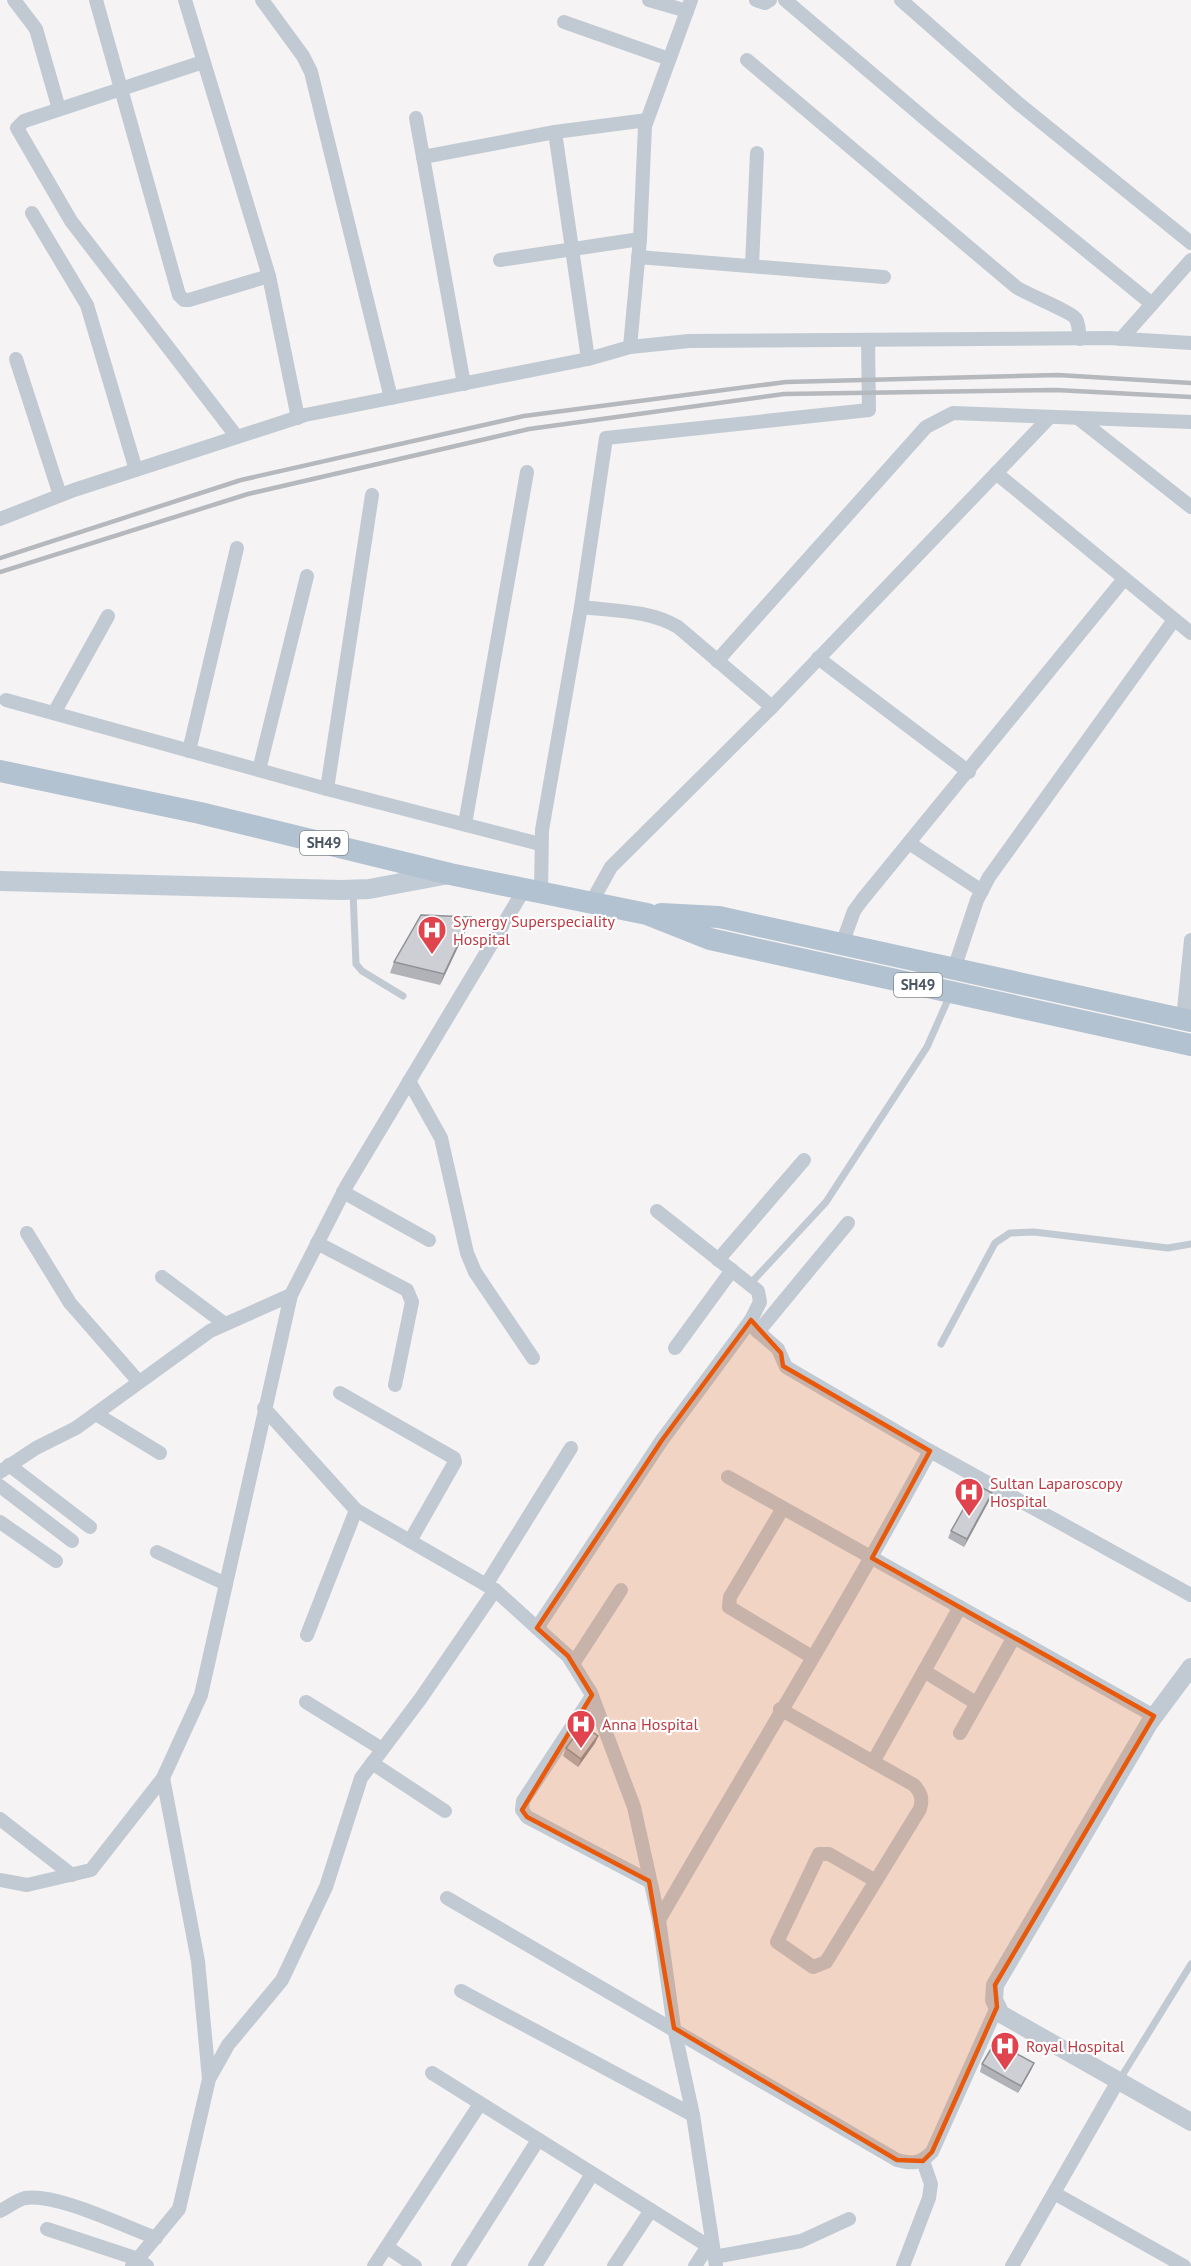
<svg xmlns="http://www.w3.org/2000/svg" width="1191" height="2266" viewBox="0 0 1191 2266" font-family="'PT Sans',sans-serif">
<rect width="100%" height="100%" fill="#f5f3f3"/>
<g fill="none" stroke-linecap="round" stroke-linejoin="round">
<!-- service -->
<g stroke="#c1cad2" stroke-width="7">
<polyline points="353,892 356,964 362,971 403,996"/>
<polyline points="750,1284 826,1202 927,1047 950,995"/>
<polyline points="941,1344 995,1243 1010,1233 1034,1232 1168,1248 1191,1244"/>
<polyline points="1120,2079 1191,1964"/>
</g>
<!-- minor -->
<g stroke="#c1cad2" stroke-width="14">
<polyline points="14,0 36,29 59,109"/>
<polyline points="96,0 179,295 184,300 189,300 269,276"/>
<polyline points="185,0 269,276 298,418"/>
<polyline points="262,0 303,56 311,72 391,398"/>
<polyline points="649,0 687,11"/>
<polyline points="756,0 765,3 770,0"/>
<polyline points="785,0 937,129 1152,304"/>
<polyline points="901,0 1019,104 1191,243"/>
<polyline points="564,22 669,59"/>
<path d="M747 60 1016 287C1028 295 1072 312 1076 319 1079 325 1079 333 1080 339"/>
<polyline points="203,62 24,121 17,128 71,221 237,437"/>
<polyline points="416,118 464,384"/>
<polyline points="555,132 588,359"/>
<polyline points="423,157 555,132 647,120"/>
<polyline points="32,213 87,305 136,470"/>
<polyline points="638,257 884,277"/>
<polyline points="500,260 640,239"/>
<polyline points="752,266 757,153"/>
<polyline points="1121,339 1191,260"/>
<polyline points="630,347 640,239 645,126 691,0"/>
<polyline points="16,359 60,495"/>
<polyline points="1078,418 1191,507"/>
<polyline points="996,473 1191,633"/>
<polyline points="0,519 74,490 305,415 588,359 630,347 689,341 1109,338 1191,343"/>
<path d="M581 607C614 611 649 610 678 627L772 707"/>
<polyline points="818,658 969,772"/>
<polyline points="717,661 926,427 953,413 1191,422"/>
<polyline points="6,700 327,789 540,844"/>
<polyline points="54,713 108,616"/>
<polyline points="189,751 237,548"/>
<polyline points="259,770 307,576"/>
<polyline points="327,789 372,495"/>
<polyline points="465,824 527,472"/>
<polyline points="909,843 982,891"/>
<polyline points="541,892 542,830 581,607 606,438 869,410 868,340"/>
<polyline points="591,903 611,867 772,707 1050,417"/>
<polyline points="842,944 854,911 862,900 1124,579"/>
<polyline points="954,969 977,900 989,877 1174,620"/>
<polyline points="1183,1019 1191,940"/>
<polyline points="409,1081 441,1138 467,1253 475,1272 533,1358"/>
<polyline points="343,1192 429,1240"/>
<polyline points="657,1211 758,1291 760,1302 751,1320 755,1329 778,1349 786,1367 930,1451 1191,1595"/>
<polyline points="27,1233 70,1303 139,1382"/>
<polyline points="317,1243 407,1290 412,1302 395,1385"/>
<polyline points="718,1260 804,1160"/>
<polyline points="162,1277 225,1324"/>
<polyline points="758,1332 848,1223"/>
<polyline points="675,1348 732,1270"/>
<polyline points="340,1393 454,1458 455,1462 410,1541"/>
<polyline points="264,1408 356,1510 495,1590 568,1656 591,1693 634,1807 659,1920 674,2028 693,2115 716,2266"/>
<polyline points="96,1414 160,1453"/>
<polyline points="9,1465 90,1527"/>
<polyline points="0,1472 36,1448 76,1428 210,1331 291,1295"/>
<polyline points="728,1477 1154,1716"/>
<polyline points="0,1486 72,1541"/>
<polyline points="783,1508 730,1597 729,1607 812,1657"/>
<polyline points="0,1522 56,1561"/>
<polyline points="157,1552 226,1584"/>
<polyline points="486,1585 571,1448"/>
<polyline points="537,1628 662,1440 751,1320"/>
<polyline points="307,1635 356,1510"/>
<polyline points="573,1664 621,1590"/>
<polyline points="924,1671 976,1703"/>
<polyline points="592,1696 523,1801 522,1810 527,1817 649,1881"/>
<polyline points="306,1702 382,1749"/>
<path d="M780 1709 914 1785C921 1793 923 1798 920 1809L826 1962 813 1967 777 1942 819 1854H829L876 1881"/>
<polyline points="960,1733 1014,1637"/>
<polyline points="873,1762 960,1607"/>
<polyline points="372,1763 445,1811"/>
<polyline points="163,1778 198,1961 209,2079"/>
<polyline points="0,1819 72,1875"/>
<polyline points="0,1880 27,1885 91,1870 163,1778 201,1695 291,1295 347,1185 525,888"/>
<path d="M447 1898 897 2160C912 2164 920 2164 932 2152L997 2007"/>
<path d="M659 1920C749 1764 844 1610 930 1451"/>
<polyline points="461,1991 693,2115"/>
<polyline points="432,2073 713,2249"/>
<polyline points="1054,2193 1184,2266"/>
<path d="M0 2211C8 2207 17 2200 25 2198 57 2193 123 2226 156 2238"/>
<polyline points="47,2229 138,2259 147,2266"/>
<polyline points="387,2247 415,2266"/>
<polyline points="714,2257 801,2241 849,2219"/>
<polyline points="132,2266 179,2209 209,2079 228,2045 282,1980 326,1887 361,1778 421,1698 495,1590"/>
<polyline points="374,2266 480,2104"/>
<polyline points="458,2266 538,2140"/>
<polyline points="535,2266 592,2174"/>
<polyline points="614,2266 651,2210"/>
<polyline points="695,2266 708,2246"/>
<polyline points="903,2266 929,2198 931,2184 923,2161"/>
<polyline points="1012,2266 1118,2081"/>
</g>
<!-- tertiary -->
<polyline stroke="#c1cad2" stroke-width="18" points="1191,1667 1150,1722 995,1985 994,2000 1001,2014 1191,2122"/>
<!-- secondary -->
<polyline stroke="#c1cbd6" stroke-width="20" points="0,881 342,890 369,889 449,874"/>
<!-- primary -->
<g stroke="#b3c2d1" stroke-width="22">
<polyline points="0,771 200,813 450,874 647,914 710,939 1191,1045"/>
<polyline points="661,914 719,917 1191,1021"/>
</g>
<!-- rail -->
<g stroke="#b5b8bd" stroke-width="4.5">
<polyline points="0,558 241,480 524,416 786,382 1058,375 1191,383"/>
<polyline points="0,572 248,494 529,429 784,394 1056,390 1191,397"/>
</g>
</g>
<!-- wall -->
<g fill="#b0b2b7">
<polygon points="471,917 467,928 440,985 390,973 394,962"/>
<polygon points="989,1501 964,1547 948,1538 951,1531"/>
<polygon points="598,1736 595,1743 578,1767 563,1756 566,1748"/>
<polygon points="1034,2063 1031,2070 1018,2093 980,2072 982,2064"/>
</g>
<!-- shaded-wall -->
<g fill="#909195">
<polygon points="471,917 467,928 440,985 444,974"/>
<polygon points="992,1493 989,1501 964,1547 967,1539"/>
<polygon points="598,1736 595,1743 578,1767 581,1759"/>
<polygon points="1034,2063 1031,2070 1018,2093 1021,2086"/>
</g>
<!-- building -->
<g fill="#cdcfd5" stroke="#909195" stroke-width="1.5">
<polygon points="421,915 471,917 444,974 394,962"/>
<polygon points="977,1485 992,1493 967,1539 951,1531"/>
<polygon points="583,1725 598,1736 581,1759 566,1748"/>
<polygon points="995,2042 1034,2063 1021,2086 982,2064"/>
</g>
<!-- marked area -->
<path fill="#e8590c" fill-opacity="0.2" stroke="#e8590c" stroke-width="4.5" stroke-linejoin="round" d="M751 1320 781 1353 783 1366 930 1451 872 1558 1154 1716 995 1985 997 2007 932 2152 923 2161 897 2160 674 2028 649 1881 527 1817 522 1810 592 1695 568 1656 537 1628 662 1440Z"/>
<!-- icons -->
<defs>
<g id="hospital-pin" transform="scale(1.5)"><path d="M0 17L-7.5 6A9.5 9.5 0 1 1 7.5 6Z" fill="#e0444e" stroke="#fff"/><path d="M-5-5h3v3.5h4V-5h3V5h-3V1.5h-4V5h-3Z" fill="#fff"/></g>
</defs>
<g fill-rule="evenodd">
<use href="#hospital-pin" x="432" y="930"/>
<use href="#hospital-pin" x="969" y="1492"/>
<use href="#hospital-pin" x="581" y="1724"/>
<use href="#hospital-pin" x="1005" y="2046"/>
</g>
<g text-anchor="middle" stroke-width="4.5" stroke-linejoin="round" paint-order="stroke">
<!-- shield labels -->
<g fill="#fff" stroke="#808990" stroke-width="1.5">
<rect x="300" y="831" width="48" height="24" rx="4.5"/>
<rect x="894" y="973" width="48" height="24" rx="4.5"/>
</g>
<g font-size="15" font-weight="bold" fill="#4a5661">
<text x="324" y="848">SH49</text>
<text x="918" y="990">SH49</text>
</g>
<!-- health labels -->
<g font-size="16" fill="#be3a42" stroke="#fff" text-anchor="start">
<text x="453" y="927">Synergy Superspeciality<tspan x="453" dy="18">Hospital</tspan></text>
<text x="990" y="1489">Sultan Laparoscopy<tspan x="990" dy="18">Hospital</tspan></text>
<text x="602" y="1730">Anna Hospital</text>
<text x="1026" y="2052">Royal Hospital</text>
</g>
</g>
</svg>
